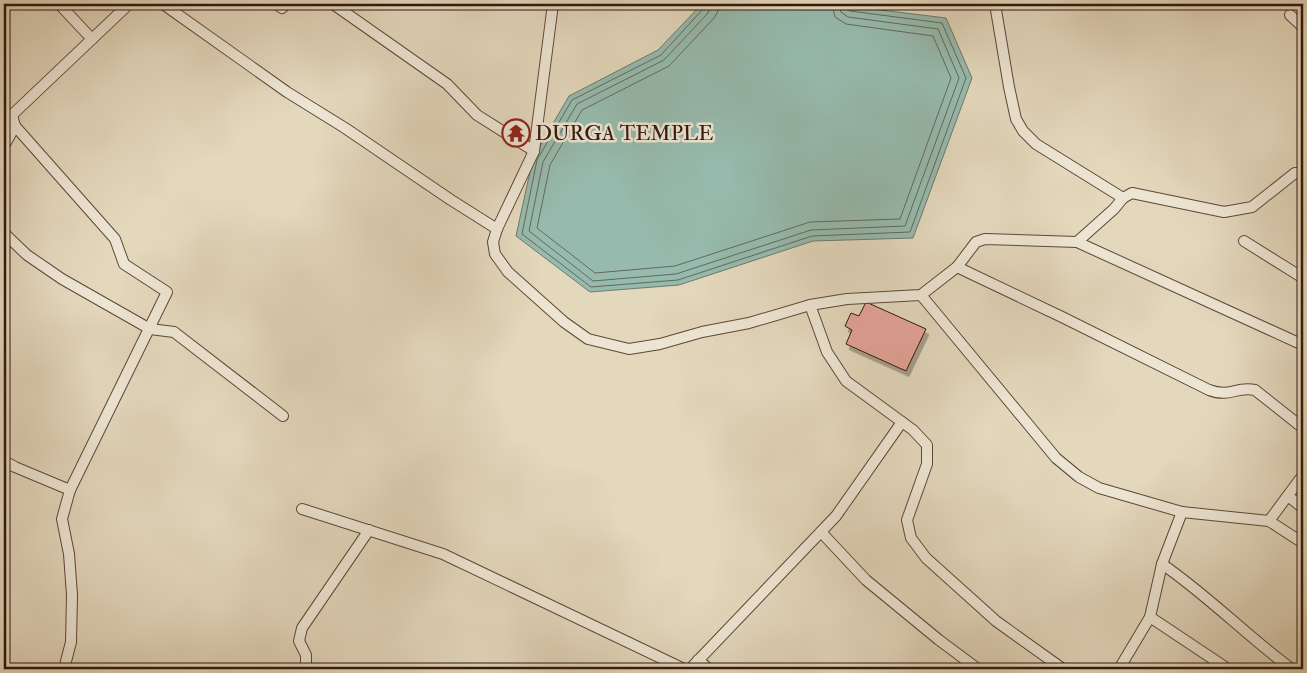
<svg xmlns="http://www.w3.org/2000/svg" width="1307" height="673" viewBox="0 0 1307 673" font-family="'IM FELL Double Pica',serif">
<defs>
<filter id="shadow"><feDropShadow dx="3" dy="5.5" stdDeviation="0" flood-color="#0004"/></filter>
</defs>
<rect width="100%" height="100%" fill="#e3d7bc"/>
<filter id="stains"><feTurbulence type="fractalNoise" baseFrequency=".004" numOctaves="4"/><feColorMatrix values="0 0 0 0 .2 0 0 0 0 .09 0 0 0 0 .02 0 0 0 .5 -.17"/></filter>
<radialGradient id="worn" r=".72"><stop offset=".6" stop-color="#630" stop-opacity="0"/><stop offset="1" stop-color="#630" stop-opacity=".3"/></radialGradient>
<!-- water -->
<polygon fill="#96baad" stroke="#6e796d" points="702,4 832,4 946,18 972,78 913,238 813,241 679,285 590,292 516,236 533,158 569,96 658,50"/>
<g fill="none" stroke-linecap="round" stroke-linejoin="round">
<!-- shore -->
<g stroke="#64685c" stroke-width="1">
<polyline points="705,4 703,9 661,55 572,100 537,160 522,234 591,287 678,280 812,236 910,232 966,78 942,23 850,11 846,9 845,4"/>
<polyline points="711,4 708,13 664,60 577,104 543,162 529,231 593,281 676,274 811,230 905,226 959,78 938,29 848,17 841,12 839,4"/>
<polyline points="719,4 718,11 714,18 669,66 582,110 550,165 537,228 595,273 675,266 810,222 900,219 951,78 933,36 846,24 835,17 832,4"/>
</g>
</g>
<!-- building -->
<g fill="#e3a398" stroke="#31170c" filter="url(#shadow)">
<polygon points="514,127 524,131 520,138 511,133"/>
<polygon points="866,302 926,329 906,371 846,344 852,330 845,326 851,313 859,316"/>
</g>
<g fill="none" stroke-linecap="round" stroke-linejoin="round">
<!-- street casing -->
<g stroke="#5e4738" stroke-width="12">
<g id="street">
<polyline points="59,4 92,39"/>
<polyline points="163,4 287,92 345,128 451,200 497,229 493,242 495,254 508,272 564,322 588,339 629,349 660,344 702,332 749,323 810,305 847,299 921,295 957,267 976,242 985,239 1077,242 1303,345"/>
<polyline points="276,4 282,8 286,4"/>
<polyline points="333,4 447,84 477,115 534,151"/>
<polyline points="995,4 1009,87 1016,119 1023,131 1036,144 1123,198"/>
<polyline points="1290,15 1303,27"/>
<polyline points="4,146 15,126 12,115 129,4"/>
<polyline points="497,229 534,151 553,4"/>
<polyline points="4,233 27,255 62,279 150,329 174,332 283,416"/>
<polyline points="1244,241 1303,278"/>
<polyline points="1077,242 1114,209 1123,198 1132,193 1224,212 1252,207 1295,173 1303,173"/>
<path d="M957 267 1062 317 1209 390C1231 398 1235 386 1255 390L1303 428"/>
<polyline points="921,295 1056,458 1079,477 1099,488 1182,512 1269,521 1303,543"/>
<polyline points="810,305 827,352 846,381 913,430 927,445 927,464 907,520 911,538 926,558 996,621 1063,669"/>
<polyline points="4,461 15,467 70,490 167,292 124,264 115,239 15,126"/>
<polyline points="1288,496 1303,508"/>
<polyline points="302,509 443,554 684,669"/>
<polyline points="1269,521 1303,475"/>
<polyline points="821,532 866,580 939,640 978,669"/>
<path d="M1162 564C1207 595 1245 634 1289 667"/>
<polyline points="1150,617 1228,669"/>
<polyline points="698,660 709,669"/>
<polyline points="64,669 71,642 72,595 69,554 62,519 70,490"/>
<polyline points="306,669 306,655 299,641 302,628 369,530"/>
<polyline points="690,669 836,516 902,422"/>
<polyline points="1119,669 1150,617 1162,564 1182,512"/>
</g>
</g>
<!-- street -->
<use href="#street" stroke="#ede5d3" stroke-width="10"/>
</g>
<!-- icons -->
<defs>
<g id="temple-ring" transform="scale(1.4375)"><circle r="9.5" fill="#ede5d3" stroke="#8f2418" stroke-width="1.5"/><path d="M0-6L5-2H3V0L6.5 2.5H4V6H1.5V3h-3V6H-4V2.5H-6.5L-3 0V-2H-5Z" fill="#8f2418"/></g>
</defs>
<g fill-rule="evenodd">
<use href="#temple-ring" x="516" y="133"/>
</g>
<g text-anchor="middle" stroke-width="5" stroke-linejoin="round" paint-order="stroke">
<!-- poi labels -->
<g font-size="21" fill="#31170c" stroke="#ede5d3" text-anchor="start">
<text x="535" y="140">DURGA TEMPLE</text>
</g>
</g>
<!-- margin -->
<rect width="1307" height="673" fill="none" stroke="#e3d7bc" stroke-width="20"/>
<rect x="5" y="5" width="1297" height="663" fill="none" stroke="#31170c" stroke-width="2.5"/>
<rect x="10" y="10" width="1287" height="653" fill="none" stroke="#31170c"/>
<rect width="100%" height="100%" filter="url(#stains)"/>
<rect width="100%" height="100%" fill="url(#worn)"/>
</svg>
